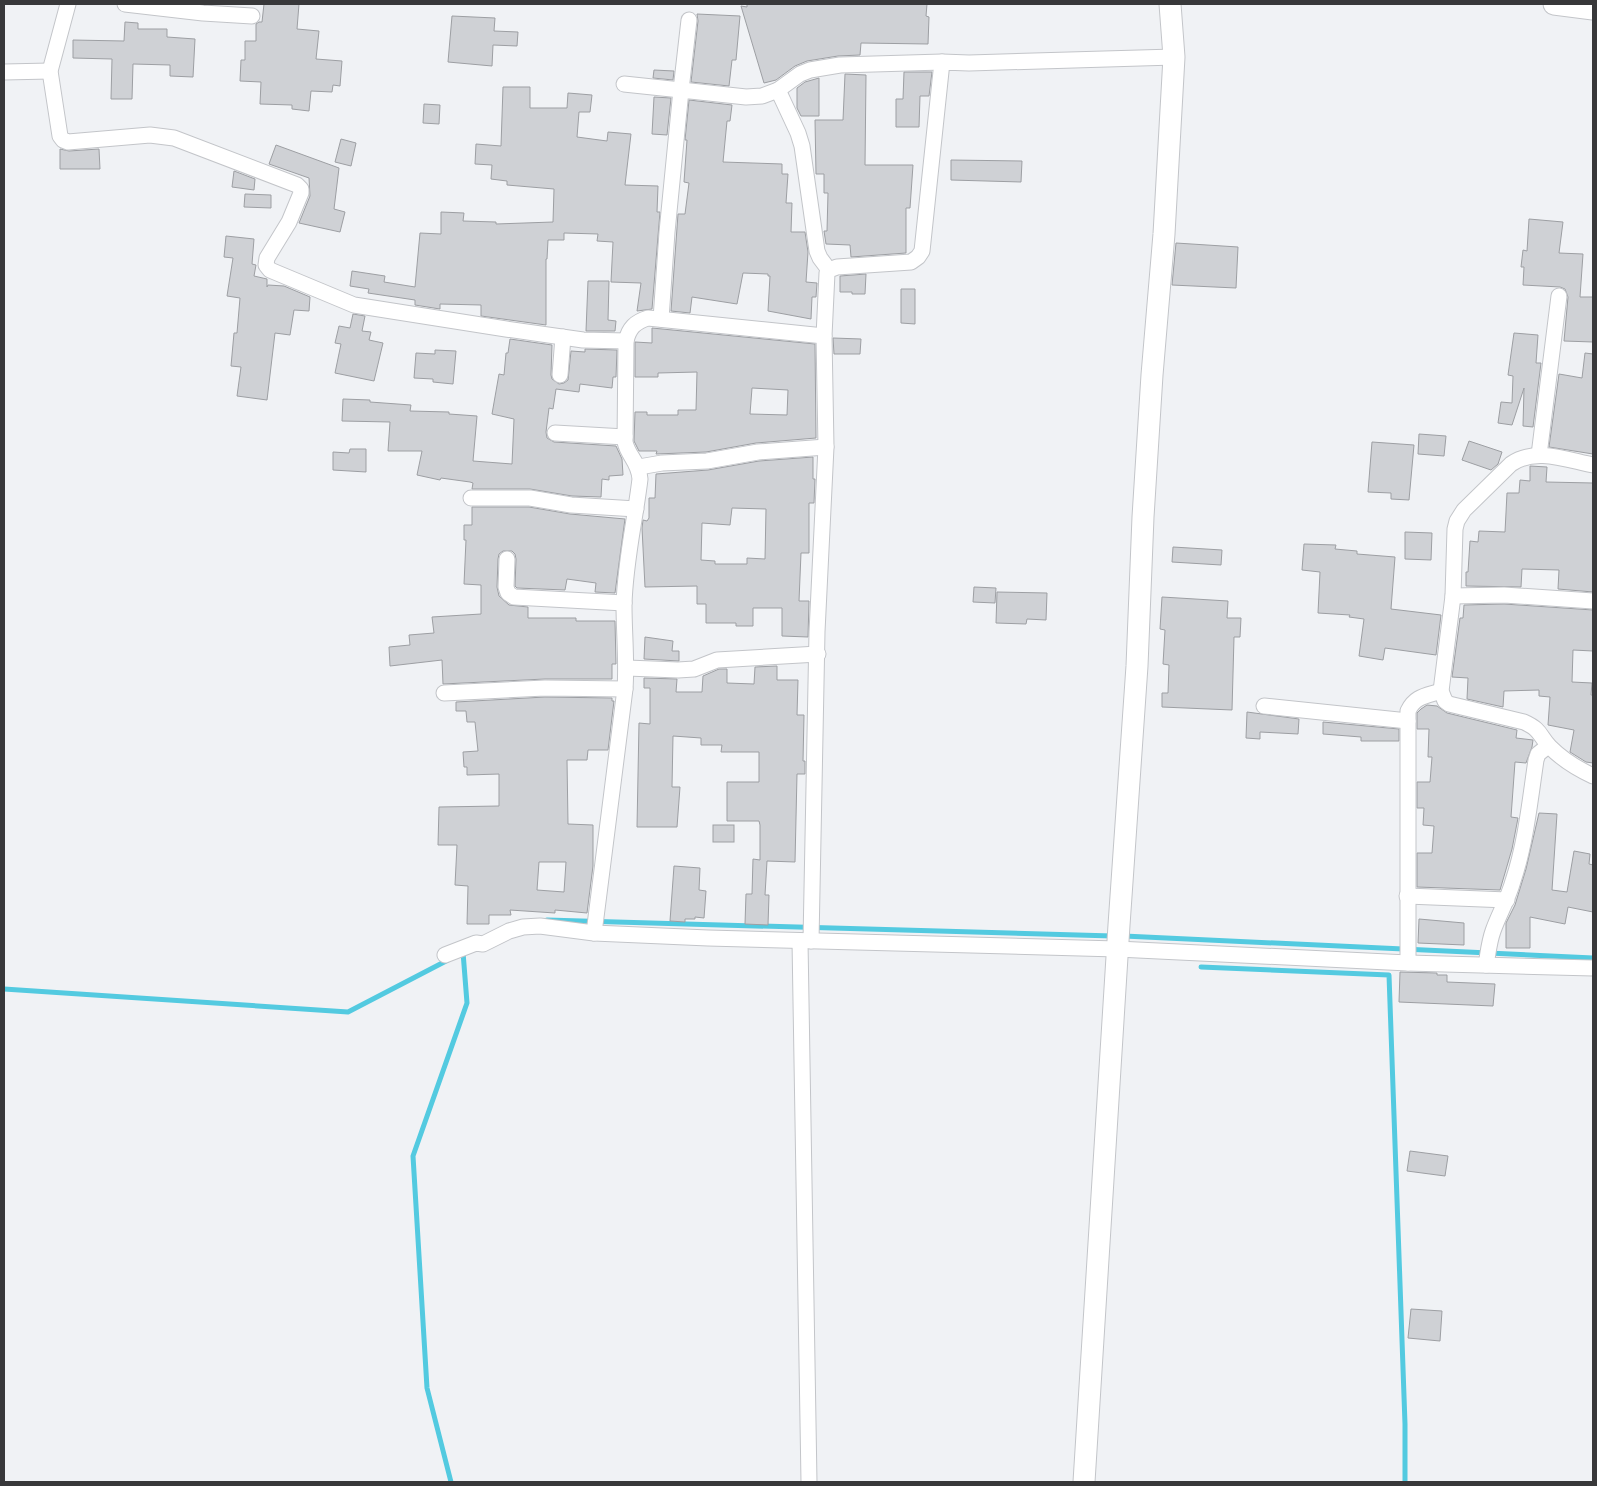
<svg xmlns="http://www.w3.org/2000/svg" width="1597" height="1486" viewBox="0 0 1597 1486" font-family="'Sofia Sans Condensed',sans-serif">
<rect width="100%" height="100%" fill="#f0f2f5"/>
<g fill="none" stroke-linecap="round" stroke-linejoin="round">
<!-- stream -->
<g stroke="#53cae0" stroke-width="5">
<polyline points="547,920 1113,936"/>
<polyline points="1124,936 1593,958"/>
<polyline points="1201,967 1389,975 1405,1424 1405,1482"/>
<polyline points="4,989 348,1012 448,960"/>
<polyline points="451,1482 427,1388 413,1156 467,1003 463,952"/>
</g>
</g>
<!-- building -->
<g fill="#cfd1d5" stroke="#9d9fa3" fill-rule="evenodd">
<polygon points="264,4 299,4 297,29 319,31 316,59 342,61 340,86 333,85 332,92 311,91 309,111 292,109 292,105 260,104 261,82 240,81 241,60 245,60 245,41 256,41 256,24 259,22 262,22"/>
<polygon points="747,4 927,4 926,16 929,17 928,44 861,43 860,55 838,56 807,61 795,66 776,80 764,83 741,6 747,7"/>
<polygon points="697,14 740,16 736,60 732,60 729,86 691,82 698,21"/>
<polygon points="452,16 495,18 494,31 518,32 517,46 493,45 492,66 448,62"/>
<polygon points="125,22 138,23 138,29 167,29 167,37 195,39 193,77 170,76 170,65 133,64 132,99 111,99 112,59 73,58 73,40 124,41"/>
<polygon points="654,70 674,71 673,80 653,78"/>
<polygon points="904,72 932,72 929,96 920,96 919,127 896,127 896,99 903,99"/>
<polygon points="845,74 866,75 865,165 913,165 910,208 906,208 906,253 851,257 850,245 826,244 824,231 827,231 828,193 824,193 824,174 816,174 815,120 843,120"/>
<polygon points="819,78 819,116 801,116 797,108 797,88 805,82"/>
<polygon points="503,87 530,87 530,108 567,108 568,93 592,95 590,112 579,112 577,137 607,141 608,132 631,134 625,185 658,186 657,212 660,212 652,309 637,311 641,283 611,282 613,242 597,241 598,234 564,233 564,240 548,240 547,259 546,259 546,325 481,316 481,305 440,304 440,309 415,305 415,300 368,293 369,289 350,286 352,271 385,276 384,282 415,287 420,233 441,234 441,212 464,213 463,221 496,222 496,224 553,222 554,189 507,185 507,181 491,179 492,165 475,164 476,144 501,146"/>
<polygon points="654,97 671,98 667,135 652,134"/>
<polygon points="689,100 732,105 730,121 727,121 723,162 782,164 782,174 788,174 786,203 792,203 791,232 805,232 808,252 806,282 817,283 816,297 812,297 811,319 768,311 770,276 768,276 768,274 743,273 737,304 692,297 690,313 671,311 678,214 685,214 689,183 684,182 687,140 685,140"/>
<polygon points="424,104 440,105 439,124 423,123"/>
<polygon points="341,139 356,143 351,166 335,162"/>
<polygon points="276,145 339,168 334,209 345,212 340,232 299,223 310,196 309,178 269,164"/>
<polygon points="60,149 69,151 99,149 100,169 60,169"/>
<polygon points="951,160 1022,161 1021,182 951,180"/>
<polygon points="234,171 255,179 254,190 232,187"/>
<polygon points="245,194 271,195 271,208 244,207"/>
<polygon points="1529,219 1563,222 1559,253 1583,254 1580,297 1593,297 1593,342 1564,341 1568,297 1565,289 1560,287 1523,285 1524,267 1521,267 1523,250 1527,251"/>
<polygon points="226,236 254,239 252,264 256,265 254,276 267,279 267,287 268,285 284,286 310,297 309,311 294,310 290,335 275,333 267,400 237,396 241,367 231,366 234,333 237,333 240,298 227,296 233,258 224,257"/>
<polygon points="1176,243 1238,247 1236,288 1172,285"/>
<polygon points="866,274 865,294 852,294 852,292 840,292 840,276"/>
<polygon points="588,281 609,281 608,320 616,321 615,331 586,331"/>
<polygon points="901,289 915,289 915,324 901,323"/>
<polygon points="353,314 365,316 362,331 371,332 369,340 383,343 374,381 335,373 341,344 335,343 339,326 350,328"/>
<path d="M652 328 815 344 816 438 756 443 706 452 656 454 657 451H639L634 441 635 412H647V415H678V410H696L697 372 658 373V377H635V342L652 343ZM752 388 788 390 787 415 750 414Z"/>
<polygon points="1514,333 1538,335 1536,363 1541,363 1533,427 1523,426 1524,388 1512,425 1498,423 1501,402 1512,403 1513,376 1508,375"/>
<polygon points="833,338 861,339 860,354 834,354"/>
<polygon points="510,339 552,345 551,375 552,379 559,384 564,383 568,380 571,351 585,352 585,349 617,350 616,377 613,377 612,388 580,384 579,392 556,389 553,409 549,408 546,432 547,438 554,442 616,446 622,459 623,475 609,476 609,480 602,479 601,497 572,496 530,489 472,489 473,483 470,482 441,478 440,480 417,475 422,451 388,451 390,422 342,421 343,399 370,400 370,402 411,405 410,411 449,412 449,414 477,416 473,461 512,464 514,419 492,414 499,374 504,375 506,353 508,353"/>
<polygon points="435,350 456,351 453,384 433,382 433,379 414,378 416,353 435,354"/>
<polygon points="1585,353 1593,354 1593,454 1549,447 1559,374 1582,378"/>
<polygon points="1419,434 1446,436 1444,456 1418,454"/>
<polygon points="1469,441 1502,452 1498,464 1491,470 1462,460"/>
<polygon points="1372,442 1414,445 1409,500 1391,499 1391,493 1368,492"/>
<polygon points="350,449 366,449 366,472 333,470 333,452 349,453"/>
<path d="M813 457V479H815L814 503H809V553H801L799 601H809L808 637 782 636V608H753V626H736V623H706V604H697V586L645 587 642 528 643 520 647 521 649 518V498H655L656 474 708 470 759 461ZM732 508 766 509 765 559 747 558V564H715V561L701 560 702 523 730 525Z"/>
<polygon points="1530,466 1547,467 1546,482 1593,483 1593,592 1558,589 1559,570 1522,569 1521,587 1466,586 1466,572 1468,572 1470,541 1478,542 1479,531 1505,532 1507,493 1519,493 1520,480 1530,481"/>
<polygon points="472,507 529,507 570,514 625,519 615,593 595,592 596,583 567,579 565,590 517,588 515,586 516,559 515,554 512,551 503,551 499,554 498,559 497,587 499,596 509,605 528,607 528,618 576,618 576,621 615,621 616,664 612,664 612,679 545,679 443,684 442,660 390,666 389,647 410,645 409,635 434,633 432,617 481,614 481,585 464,584 466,540 464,540 464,525 472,525"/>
<polygon points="1405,532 1432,533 1431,560 1405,559"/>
<polygon points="1304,544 1336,545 1335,549 1357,551 1357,554 1395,557 1391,609 1441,615 1436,655 1385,648 1383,660 1359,656 1364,619 1349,617 1350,615 1318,613 1320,572 1302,570"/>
<polygon points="1173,547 1222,550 1221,565 1172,562"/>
<polygon points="974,587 996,588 995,603 973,602"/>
<polygon points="997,592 1047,593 1046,620 1027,619 1026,624 996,623"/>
<polygon points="1162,597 1228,601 1227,618 1241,618 1240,637 1234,637 1232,710 1162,707 1162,693 1168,693 1169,665 1163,664 1165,630 1160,629"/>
<polygon points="1504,604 1593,610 1593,651 1573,650 1572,682 1592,683 1591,695 1593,695 1593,763 1586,762 1570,752 1574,730 1548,725 1550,697 1539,696 1539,690 1504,691 1503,707 1467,699 1468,678 1452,677 1460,618 1463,618 1464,605"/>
<polygon points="645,637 673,641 672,651 679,651 679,661 644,659"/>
<polygon points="777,666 777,680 798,680 797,715 804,715 803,761 805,761 805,774 797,774 795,862 767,861 765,895 769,895 768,925 745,924 746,894 752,894 753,859 760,860 760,825 759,821 727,821 727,782 759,782 759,752 721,752 722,745 701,745 701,738 673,736 672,787 680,787 677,827 637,827 639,723 650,724 650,688 644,688 644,678 677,679 676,692 702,692 703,676 719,669 727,669 727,683 754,684 755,667"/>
<path d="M545 697 612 698V701H614L608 750H588L587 760H567L568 824 593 825V866L587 913 555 910V913L510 910 511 915H489V924H467L468 886 455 885 457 845H438L439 807 499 806V774L467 775V767H464L463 752 478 751 475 722H467L466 711H456V702ZM539 862H566L564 892 537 890Z"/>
<polygon points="1427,705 1437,706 1447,713 1517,730 1516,738 1533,740 1532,747 1526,763 1515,762 1511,817 1518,818 1512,849 1500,890 1417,887 1417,853 1432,853 1434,826 1423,825 1424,808 1417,808 1417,782 1430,782 1432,757 1428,757 1429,729 1417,729 1417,713 1421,709"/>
<polygon points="1247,712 1299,719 1298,734 1260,732 1260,739 1246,738"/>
<polygon points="1323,722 1399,729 1399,741 1361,741 1361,737 1323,734"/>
<polygon points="1539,813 1557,814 1552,890 1567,892 1574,851 1590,854 1589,864 1593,865 1593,912 1568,907 1565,924 1530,917 1530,948 1506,948 1506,923 1515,905 1526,869"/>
<rect x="713" y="825" width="21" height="17"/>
<polygon points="674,866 700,868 699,890 706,891 704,918 695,917 695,919 685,919 685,922 670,921"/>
<polygon points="1419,919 1464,923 1464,945 1418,943"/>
<polygon points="1400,972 1437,973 1437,975 1447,975 1447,982 1495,984 1493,1006 1399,1002"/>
<polygon points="1410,1151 1448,1156 1445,1176 1407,1171"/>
<polygon points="1411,1309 1442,1311 1440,1341 1408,1338"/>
</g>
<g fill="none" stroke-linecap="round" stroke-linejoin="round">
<!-- street casing -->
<g stroke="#c3c5c9" stroke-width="17">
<g id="street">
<polyline points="68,4 50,71 60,136 63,140 68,142 150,135 174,138 297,185 301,189 301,193 289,222 267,258 266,265 270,270 354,305 506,329 583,340 626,341"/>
<polyline points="125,4 203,13 252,16"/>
<polyline points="4,72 50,71"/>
<polyline points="624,84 681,90 689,20"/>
<polyline points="778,90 798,133 802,146 817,251 820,258 829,270"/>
<polyline points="661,319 667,232 681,90 746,97 762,96 778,90 800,74 810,70 840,65 942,62"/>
<polyline points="560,375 563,337"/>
<polyline points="555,433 625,437"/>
<polyline points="1539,455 1559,296"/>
<path d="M1593 465C1567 460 1535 447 1511 464L1464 510 1457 521 1455 529 1453 596 1441 691 1445 701 1449 704 1524 722C1542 730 1539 736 1550 747 1562 759 1578 769 1593 776"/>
<polyline points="639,467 662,463 707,461 758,452 826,447"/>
<polyline points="471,498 530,498 571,505 636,509"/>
<polyline points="507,559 506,587 508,593 514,597 624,603"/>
<polyline points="1453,596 1504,595 1593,601"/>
<polyline points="627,668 678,670 694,669 717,660 818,654"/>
<polyline points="444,693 545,688 625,689"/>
<polyline points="1264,706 1408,721"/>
<polyline points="1407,896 1507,900"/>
<path d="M594 933 625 689C627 661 624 633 624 605 625 562 635 521 640 479 639 462 628 456 625 442L626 341C629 328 635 322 648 318L824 336"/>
<polyline points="800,941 809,1482"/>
<polyline points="811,941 817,632 826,447 824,336 827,273 829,270 837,267 911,262 918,257 922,251 942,62 969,63 1174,57"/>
<polyline points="445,955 476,943 483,944 509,931 523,927 540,926 594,933 708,938 1117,949 1408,963 1593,968"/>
<path d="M1408 963V711C1415 696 1426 696 1441 691"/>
<path d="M1486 965C1488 954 1489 942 1493 931 1499 914 1508 899 1513 881 1526 842 1530 800 1536 760L1538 754 1548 746"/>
</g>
</g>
<!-- secondary casing -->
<g stroke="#c3c5c9" stroke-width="23">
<g id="secondary">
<polyline points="1554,4 1593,9"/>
<polyline points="1084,1482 1119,925 1137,666 1143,517 1152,375 1164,234 1174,57 1170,4"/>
</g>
</g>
<!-- street -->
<use href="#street" stroke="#fff" stroke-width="15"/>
<!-- secondary -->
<use href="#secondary" stroke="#fff" stroke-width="21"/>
</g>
<!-- border -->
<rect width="1597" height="1486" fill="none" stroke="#38383a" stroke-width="10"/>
</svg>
